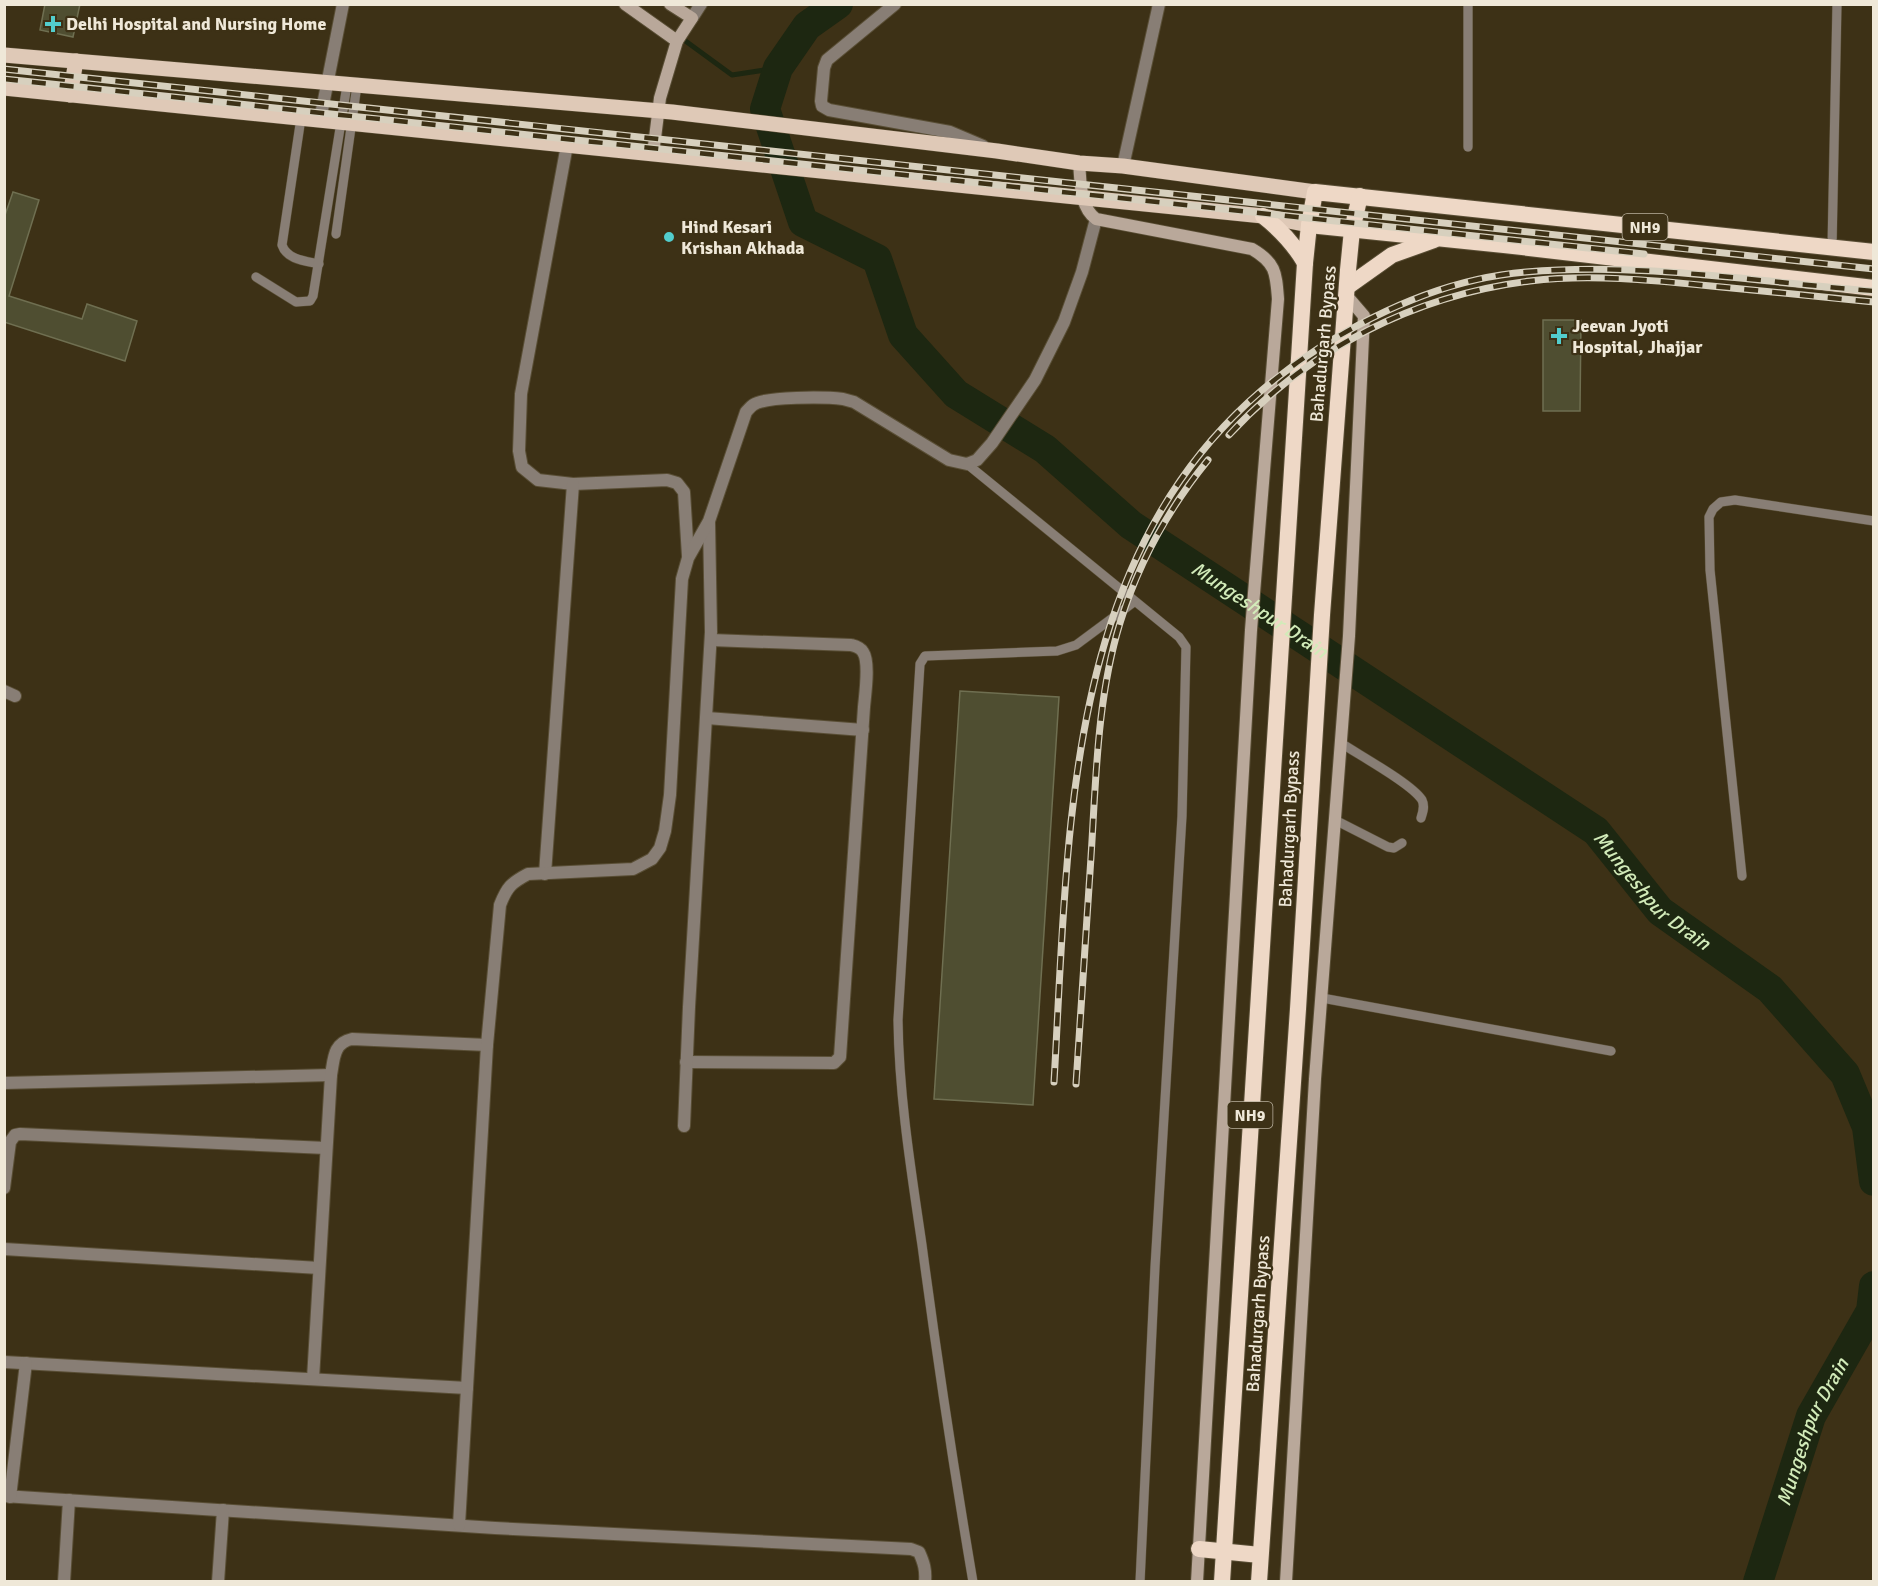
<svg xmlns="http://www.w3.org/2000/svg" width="1878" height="1586" viewBox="0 0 1878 1586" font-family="Signika,sans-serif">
<rect width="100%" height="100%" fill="#3d3116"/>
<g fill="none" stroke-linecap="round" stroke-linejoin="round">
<!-- stream -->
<polyline stroke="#1d2711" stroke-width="5" points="680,37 732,75 778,68"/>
<!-- river -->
<g stroke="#1d2711" stroke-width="30">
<path id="s1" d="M838 4 807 26 778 68 765 109 803 222 877 259 903 335 956 394 1045 449 1131 525 1596 831 1660 911 1770 989 1845 1074 1867 1127 1874 1181"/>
<path id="s2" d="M1758 1582 1811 1416 1871 1311 1874 1286"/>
</g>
</g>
<!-- building -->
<g fill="#4f4e31" stroke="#6f6f51" stroke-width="1.5">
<polygon points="45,4 80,4 73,37 40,30"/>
<polygon points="13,192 39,200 9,296 82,319 87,304 137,321 125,361 4,322 4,218"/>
<polygon points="1543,320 1581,320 1580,411 1543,411"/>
<polygon points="960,691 1059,697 1033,1105 934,1099"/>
</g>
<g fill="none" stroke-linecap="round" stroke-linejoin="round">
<!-- service casing -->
<g stroke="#594e35" stroke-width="10">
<g id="service">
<path d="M301 118 282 245C287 260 306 261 319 264"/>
<polyline points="1468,147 1468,4"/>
<polyline points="336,234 357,85"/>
<polyline points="1832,247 1837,4"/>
<polyline points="256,277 296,302 310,301 313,296 347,85"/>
<polyline points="967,464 1179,637 1186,647 1182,816 1155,1267 1140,1582"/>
<path d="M1341 743C1359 755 1412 784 1422 800 1425 806 1423 812 1421 818"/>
<polyline points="1335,820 1388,847 1394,848 1402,843"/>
<polyline points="1742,876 1710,570 1709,517 1713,509 1721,502 1735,500 1874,521"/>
<polyline points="1322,998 1611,1051"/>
<path d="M973 1582C954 1470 937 1358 922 1245 911 1170 899 1096 898 1020L920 664 925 656 1057 651 1076 645 1134 602"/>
</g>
</g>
<!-- minor casing -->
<g stroke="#594e35" stroke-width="14">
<g id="minor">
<polyline points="895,4 827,60 824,68 821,101 822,106 829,110 950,132 983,146"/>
<polyline points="692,18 701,4"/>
<polyline points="320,120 343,4"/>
<polyline points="567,145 521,394 519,451 522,467 538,480 573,484 667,480 677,483 684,492 688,556"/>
<polyline points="1123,166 1159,4"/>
<polyline points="4,691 15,696"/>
<polyline points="707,718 863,730"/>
<polyline points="545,874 573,484"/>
<path d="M686 1062 834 1063 840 1057 864 707C865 695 870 662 863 652 860 647 855 646 851 645L711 640"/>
<polyline points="4,1083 331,1075"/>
<polyline points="684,1126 689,1007 711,632 709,522"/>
<polyline points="4,1188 10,1142 15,1135 20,1134 326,1148"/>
<polyline points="4,1249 319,1268"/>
<polyline points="4,1362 467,1388"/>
<path d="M313 1379 331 1075C334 1059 333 1043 352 1039L487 1045"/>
<path d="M4 1496 495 1528 911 1549 919 1552C924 1563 926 1570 925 1582"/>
<polyline points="10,1497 26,1363"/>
<path d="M459 1525 487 1045 500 905C507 887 511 883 528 874L633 869 652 859 660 848 665 831 670 795 682 579 688 558 709 521 746 412C748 410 750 407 753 405 766 396 826 397 843 399L854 402 949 460 967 464 977 460 992 443 1035 380 1064 322 1082 272 1096 219"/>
<polyline points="64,1582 69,1500"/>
<polyline points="218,1582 223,1510"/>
</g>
</g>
<!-- secondary casing -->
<g stroke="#594e35" stroke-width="14">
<g id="secondary">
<polyline points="625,4 677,41"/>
<polyline points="653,154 660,98 677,41 692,18 670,4"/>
<path d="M1079 163C1081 182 1079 206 1096 219L1252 249C1276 263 1276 273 1278 299L1251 630 1197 1582"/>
<polyline points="1286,1582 1315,1079 1349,636 1364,316 1346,295"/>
</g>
</g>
<!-- primary casing -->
<g stroke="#594e35" stroke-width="16">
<g id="primary">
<polyline points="4,55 672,112 997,151 1079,163 1123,166 1315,192"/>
<polyline points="4,88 1263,216 1309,225"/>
<polyline points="70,95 76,61"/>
</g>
</g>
<!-- trunk casing -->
<g stroke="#594e35" stroke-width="18">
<g id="trunk">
<path d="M1263 216C1281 230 1294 244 1305 263"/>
<polyline points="1309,225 1504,245 1874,288"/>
<polyline points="1347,287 1392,255 1434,240"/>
<polyline points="1199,1549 1260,1555"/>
<polyline points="1222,1582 1305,263 1309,225 1315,192 1874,252"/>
<polyline points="1259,1582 1298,1009 1322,615 1348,270 1352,230 1360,196"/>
</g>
</g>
<!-- service -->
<use href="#service" stroke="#887e75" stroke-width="9"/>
<!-- minor -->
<use href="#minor" stroke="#887e75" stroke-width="12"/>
<!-- secondary -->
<use href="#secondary" stroke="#b9a89a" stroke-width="12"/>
<!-- primary -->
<use href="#primary" stroke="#dfc9b7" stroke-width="15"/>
<!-- trunk -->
<use href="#trunk" stroke="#eed8c6" stroke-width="16"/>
<!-- rail casing -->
<g stroke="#d7d0be" stroke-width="7">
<g id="rail">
<polyline points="4,69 1874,269"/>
<polyline points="4,79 1644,254"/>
<path d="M1229 435C1307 350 1415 295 1530 281 1589 274 1651 280 1711 286 1765 291 1819 297 1874 302"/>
<path d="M1054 1082C1070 813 1061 513 1319 348 1381 309 1452 278 1526 272 1643 262 1758 282 1874 291"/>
<path d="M1076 1084C1081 1008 1086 933 1091 857 1096 779 1097 698 1120 623 1138 564 1169 508 1208 460"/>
</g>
</g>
<!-- rail -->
<use href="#rail" stroke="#3d3116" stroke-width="4.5" stroke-dasharray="14" stroke-linecap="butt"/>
</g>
<!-- markers -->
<g fill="#52cdcd" stroke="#3d3116" stroke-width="2">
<path d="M50 15h6v6h6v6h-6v6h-6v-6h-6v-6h6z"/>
<circle cx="669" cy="237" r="6"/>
<path d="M1556 327h6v6h6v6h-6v6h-6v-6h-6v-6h6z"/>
</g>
<g text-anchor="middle" stroke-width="4.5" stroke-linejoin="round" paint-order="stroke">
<!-- shield labels -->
<g fill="#3d3116" stroke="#bab19e" stroke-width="1.5">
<rect x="1622.5" y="214" width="45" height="26" rx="4.5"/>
<rect x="1227.5" y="1102" width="45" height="26" rx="4.5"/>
</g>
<g font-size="16" font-weight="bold" fill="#efe8d8">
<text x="1645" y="233">NH9</text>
<text x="1250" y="1121">NH9</text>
</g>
<!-- poi labels -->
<g font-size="18" font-weight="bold" fill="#efe8d8" stroke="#3d3116" text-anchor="start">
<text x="66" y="30">Delhi Hospital and Nursing Home</text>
<text x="681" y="233">Hind Kesari<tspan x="681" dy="21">Krishan Akhada</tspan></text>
<text x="1572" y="332">Jeevan Jyoti<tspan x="1572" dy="21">Hospital, Jhajjar</tspan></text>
</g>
<!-- street labels -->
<g font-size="18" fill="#efe8d8" stroke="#3d3116">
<text transform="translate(1323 344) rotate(-85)" y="6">Bahadurgarh Bypass</text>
<text transform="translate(1289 829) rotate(-87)" y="6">Bahadurgarh Bypass</text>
<text transform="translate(1258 1314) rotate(-86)" y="6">Bahadurgarh Bypass</text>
</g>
<!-- water labels -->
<g font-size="20" font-style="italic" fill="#d2ebb9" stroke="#3d3116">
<text dy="7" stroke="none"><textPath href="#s1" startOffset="867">Mungeshpur Drain</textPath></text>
<text dy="7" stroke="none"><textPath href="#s1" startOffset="1352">Mungeshpur Drain</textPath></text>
<text dy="7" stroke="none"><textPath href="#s2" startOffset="160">Mungeshpur Drain</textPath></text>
</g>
</g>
<!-- border -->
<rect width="1878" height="1586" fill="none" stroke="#efe8d8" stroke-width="12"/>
</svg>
